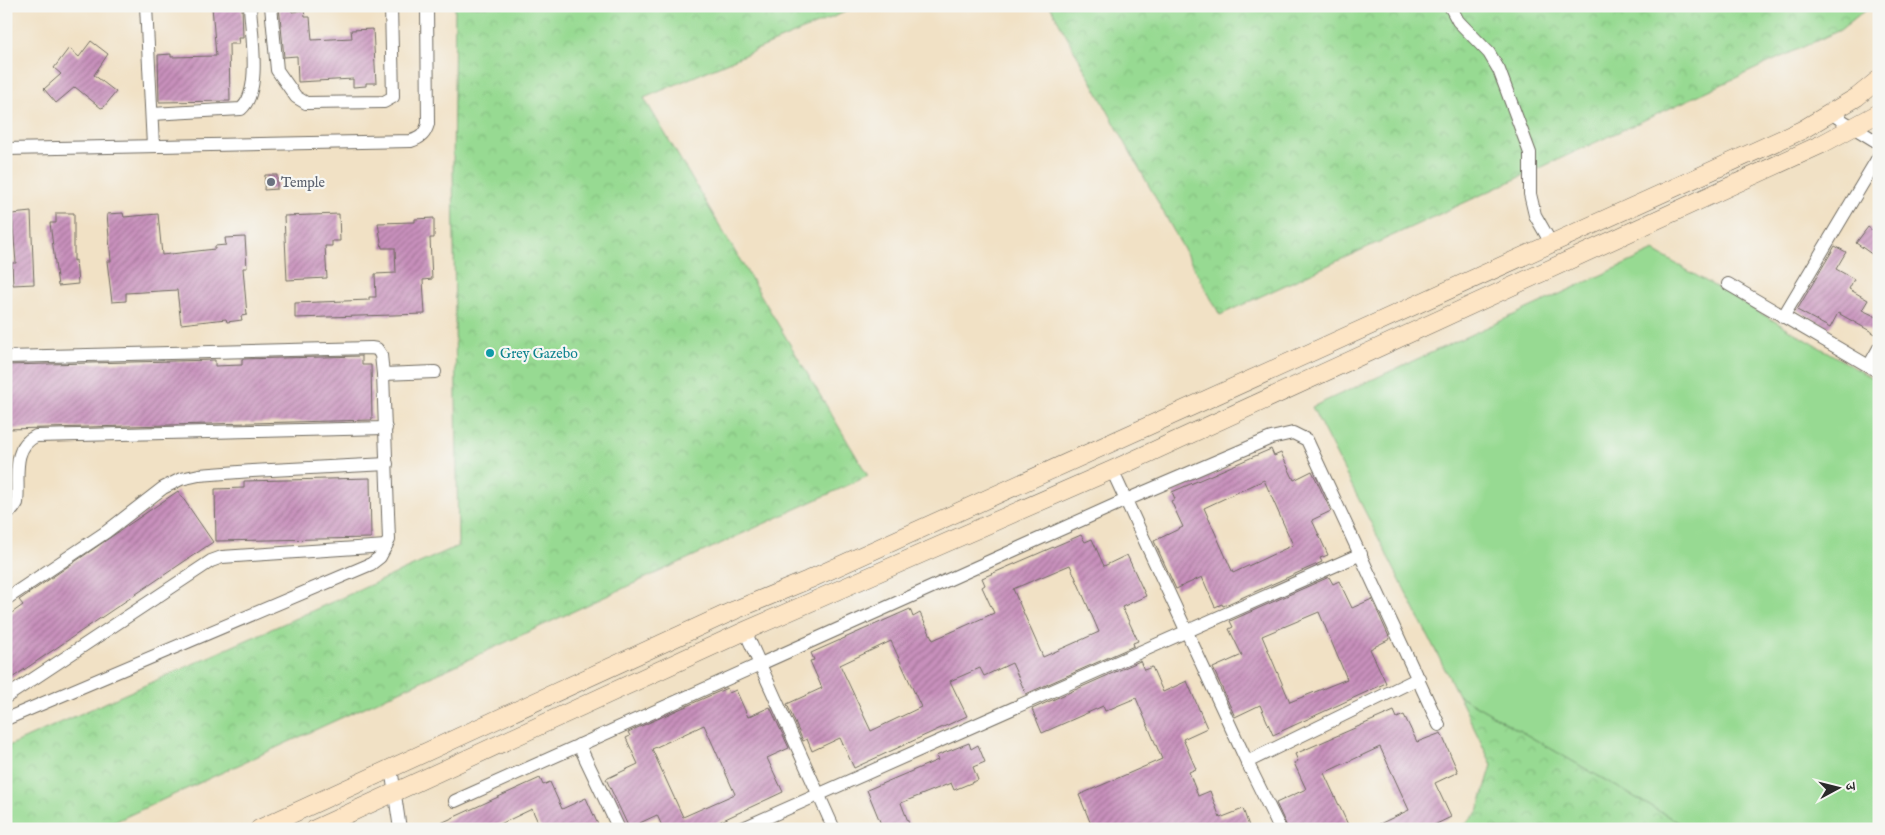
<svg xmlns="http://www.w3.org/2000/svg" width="1885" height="835" viewBox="0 0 1885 835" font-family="'IM FELL English','Noto Serif Devanagari',serif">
<defs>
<pattern id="park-crowns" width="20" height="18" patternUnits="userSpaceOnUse" patternTransform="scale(1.25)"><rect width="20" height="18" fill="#97da92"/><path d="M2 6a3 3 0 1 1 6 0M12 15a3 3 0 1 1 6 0" fill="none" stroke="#82bb7e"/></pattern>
<pattern id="building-hatch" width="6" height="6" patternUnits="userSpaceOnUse" patternTransform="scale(1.25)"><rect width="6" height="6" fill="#c890bc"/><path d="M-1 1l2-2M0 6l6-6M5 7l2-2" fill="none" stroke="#a37699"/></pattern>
</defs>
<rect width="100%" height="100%" fill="#f6f6f2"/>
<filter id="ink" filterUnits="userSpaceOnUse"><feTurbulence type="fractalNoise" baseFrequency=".02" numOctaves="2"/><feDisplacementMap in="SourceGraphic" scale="10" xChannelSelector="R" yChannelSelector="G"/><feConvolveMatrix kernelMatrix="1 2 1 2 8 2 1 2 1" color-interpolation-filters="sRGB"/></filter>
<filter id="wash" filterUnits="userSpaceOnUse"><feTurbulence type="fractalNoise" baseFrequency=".0096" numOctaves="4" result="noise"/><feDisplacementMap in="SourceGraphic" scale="20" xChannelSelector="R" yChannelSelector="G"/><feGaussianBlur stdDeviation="1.12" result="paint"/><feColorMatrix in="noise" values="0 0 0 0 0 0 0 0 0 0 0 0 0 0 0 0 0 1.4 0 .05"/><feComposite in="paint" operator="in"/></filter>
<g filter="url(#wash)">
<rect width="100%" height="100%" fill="#f1e1c5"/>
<!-- park -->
<g fill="url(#park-crowns)" stroke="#61825e">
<polygon points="455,6 859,6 644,98 868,476 99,829 6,829 6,747 458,546 453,167"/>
<polygon points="1050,6 1870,6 1840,30 1220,315"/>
<polygon points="1458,695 1690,829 1460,829 1478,812 1492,765"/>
</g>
<!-- pitch -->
<polygon fill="#97da92" stroke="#61825e" points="1654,251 1879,382 1879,829 1690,829 1458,695 1312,407"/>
<g id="blocks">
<!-- building -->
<g fill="url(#building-hatch)" fill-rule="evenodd">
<polygon points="212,6 242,6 243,38 238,38 239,44 229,44 230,101 159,102 158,55 171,54 171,57 216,56"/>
<polygon points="279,6 291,6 292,12 304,10 305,17 310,17 312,40 352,38 351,30 373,29 376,83 366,83 366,86 353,87 353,79 298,82 297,56 284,57"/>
<polygon points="91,41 108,54 94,75 116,92 104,107 101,108 75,87 56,103 44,89 61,74 54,68 69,48 79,57"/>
<polygon points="265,175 277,175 277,189 264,190"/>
<polygon points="31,212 34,284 13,285 12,263 16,263 12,214"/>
<polygon points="56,213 74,213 74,261 76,260 78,284 58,286 50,223 56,223"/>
<polygon points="123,213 124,217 158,214 162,255 215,249 215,246 226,245 225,238 245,237 247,268 243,268 247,315 241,316 242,320 227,322 226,319 181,324 177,290 126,293 126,301 112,302 107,261 111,261 107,214"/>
<polygon points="339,214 340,241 332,241 332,246 325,246 327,278 287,280 284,216"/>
<polygon points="434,218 434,238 430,238 432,279 423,280 425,314 295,318 295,303 369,300 369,297 376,297 375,274 396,273 395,248 382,248 378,223 415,222 415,219"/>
<polygon points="1868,227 1879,235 1879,248 1873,255 1856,243"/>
<polygon points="1835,246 1846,252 1836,269 1854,279 1849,289 1868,300 1862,310 1879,318 1879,336 1838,313 1830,328 1797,310"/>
<polygon points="362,356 362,365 371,365 372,420 6,429 6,365 215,360 215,366 242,365 242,359"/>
<path d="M1271 449 1274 456 1281 453 1294 480 1312 471 1331 511 1312 520 1328 555 1320 558 1322 562 1223 606 1222 604 1215 607 1202 577 1176 589 1154 541 1183 527 1171 501 1175 499 1172 492ZM1264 480 1293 545 1233 573 1204 508Z"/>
<polygon points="370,478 371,538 216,541 215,489 244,488 244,481"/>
<polygon points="178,491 213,542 6,682 6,617 23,605 19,600"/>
<path d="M1081 535 1085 542 1092 539 1104 566 1127 555 1146 596 1122 607 1138 641 1133 643 1134 646 1026 694 1012 663 984 676 980 668 950 681 967 716 854 768 840 738 812 751 807 739 803 741 787 704 822 688 810 661 814 660 811 653 910 609 913 617 920 613 933 640 956 630 994 613 982 587 985 585 982 578ZM1070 565 1099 632 1043 657 1013 589ZM891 641 921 707 871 731 840 665Z"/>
<path d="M1329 577 1333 584 1339 581 1352 608 1372 599 1390 639 1370 649 1386 683 1273 735 1260 705 1235 717 1213 668 1242 655 1229 629 1233 627 1230 621ZM1319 612 1347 679 1290 702 1262 636Z"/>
<polygon points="1140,661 1144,670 1152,667 1163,692 1187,681 1207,728 1183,739 1196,769 1189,772 1198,796 1210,791 1220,818 1243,809 1250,829 1093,829 1079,795 1162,759 1136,698 1105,711 1103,706 1042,733 1032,709"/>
<path d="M727 688 729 693 736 690 748 717 770 707 789 748 767 758 783 792 704 829 700 823 688 829H657L662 826 657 815 629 828 606 779 638 764 626 738 630 736 628 732ZM704 725 735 794 683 817 652 749Z"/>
<polygon points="1394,711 1397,718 1404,715 1417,742 1441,733 1458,772 1435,783 1451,817 1426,829 1369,829 1409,810 1380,747 1324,773 1350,829 1288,829 1276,803 1306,789 1294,763 1298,761 1295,754"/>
<polygon points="969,743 971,749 978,745 985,762 973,767 978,780 954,790 951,783 901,803 911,829 883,829 867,790 938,760 936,756"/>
<polygon points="540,778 543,785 550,782 562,809 586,798 600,829 541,829 532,809 490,829 428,829"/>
</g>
</g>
</g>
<g filter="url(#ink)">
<use href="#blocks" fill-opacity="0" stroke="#706b61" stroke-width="1"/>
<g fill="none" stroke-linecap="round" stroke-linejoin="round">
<!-- street casing -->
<g stroke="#706b61" stroke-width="14">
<g id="street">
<polyline points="146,6 153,146"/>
<polyline points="271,6 277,70 296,97 306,103 384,102 393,97 391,6"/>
<polyline points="1450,6 1458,21 1489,53 1499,70 1530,153 1530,194 1535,215 1551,243"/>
<polyline points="1830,113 1879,143"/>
<path d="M152 114 241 109C262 92 251 32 250 6"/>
<path d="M6 149 411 141C421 138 425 134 428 124L427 6"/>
<polyline points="1728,284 1879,372"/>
<polyline points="1783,317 1879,156"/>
<polyline points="6,357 371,348 377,349 381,355 383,374 389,540 380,557 371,564 6,719"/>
<polyline points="1869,366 1879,348"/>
<polyline points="383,374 435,372"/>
<polyline points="1112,470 1247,762 1280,829"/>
<path d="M6 513 13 509 17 503C20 480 10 448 36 436L386 428"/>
<polyline points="6,599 106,532 163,488 181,479 199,475 252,471 387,464"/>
<polyline points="745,631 834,829"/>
<polyline points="6,697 211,561 222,557 386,546"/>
<polyline points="579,745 619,829"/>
<polyline points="1247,762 1419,678"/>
<polyline points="391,768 400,829"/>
<polyline points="455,801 1126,500 1271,438 1293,433 1307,440 1439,725"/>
<polyline points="741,829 1361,554"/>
</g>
</g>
<!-- secondary casing -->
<g stroke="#706b61" stroke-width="19">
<g id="secondary">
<polyline points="259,829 735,610 808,580 1802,130 1857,97 1879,79"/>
<polyline points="315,829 745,631 1112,470 1822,144 1879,113"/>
</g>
</g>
<!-- street -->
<use href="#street" stroke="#fff" stroke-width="12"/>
<!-- secondary -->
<use href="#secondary" stroke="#fde5c5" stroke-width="18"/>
</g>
</g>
<!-- markers -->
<circle fill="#6b7280" stroke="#f6f6f2" stroke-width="2" cx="271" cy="182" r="5"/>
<circle fill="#0f9aa8" stroke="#f6f6f2" stroke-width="2" cx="490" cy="353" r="5"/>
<g text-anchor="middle" stroke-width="4.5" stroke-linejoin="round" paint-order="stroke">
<!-- worship labels -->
<g font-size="14" fill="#5b616d" stroke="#f6f6f2" text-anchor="start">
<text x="281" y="187">Temple</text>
</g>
<!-- culture labels -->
<g font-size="14" fill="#0d838f" stroke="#f6f6f2" text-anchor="start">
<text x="500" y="358">Grey Gazebo</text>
</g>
</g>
<!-- margin -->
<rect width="1885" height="835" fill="none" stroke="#f6f6f2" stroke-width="25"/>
<!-- north arrow -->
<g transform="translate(1838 788) rotate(83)" stroke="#f6f6f2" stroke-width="4" paint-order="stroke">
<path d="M0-4L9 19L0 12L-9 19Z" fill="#2b2b2b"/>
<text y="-8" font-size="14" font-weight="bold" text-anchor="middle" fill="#2b2b2b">उ</text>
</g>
</svg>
